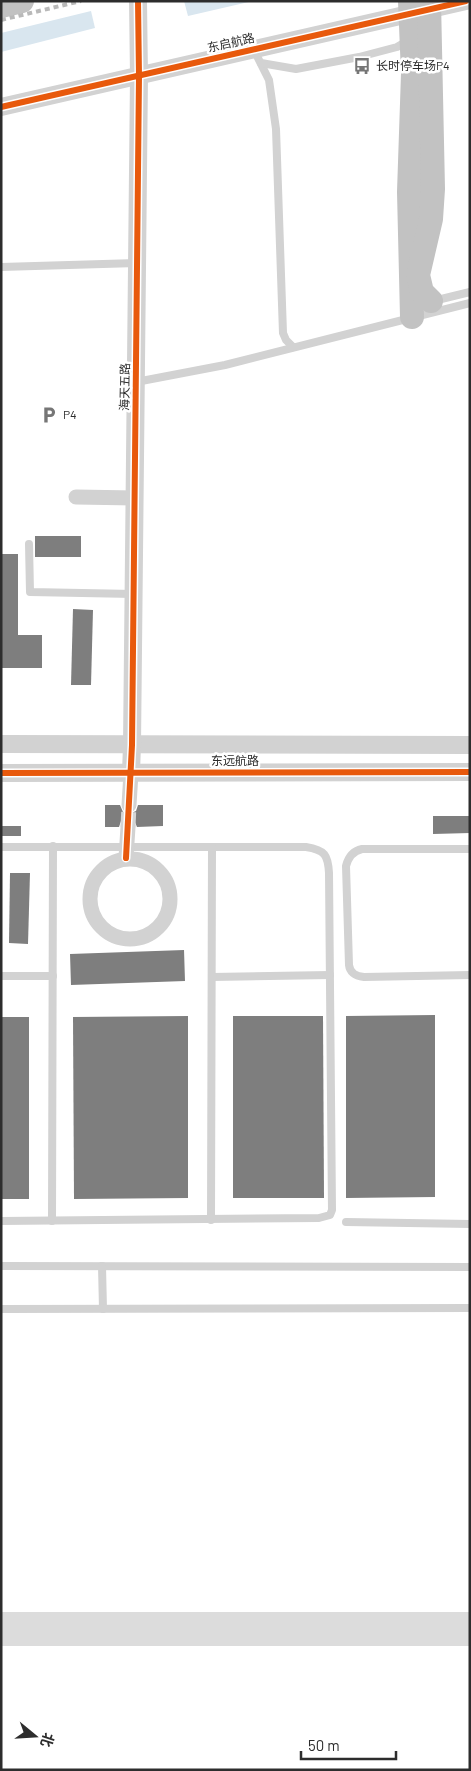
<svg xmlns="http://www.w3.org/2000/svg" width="471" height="1771" viewBox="0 0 471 1771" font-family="Barlow,'Noto Sans SC',sans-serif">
<rect width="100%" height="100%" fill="#fff"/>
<!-- water -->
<g fill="#d9e6ef">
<polygon points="184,1 253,1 188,16"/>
<polygon points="91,11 95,28 1,52 1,33"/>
</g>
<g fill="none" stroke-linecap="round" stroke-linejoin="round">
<!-- taxiway -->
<polyline stroke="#dcdcdc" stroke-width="34" points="1,1629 470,1629"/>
</g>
<!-- building -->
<g fill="#7e7e7e">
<rect x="35" y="536" width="46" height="21"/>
<polygon points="1,554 18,554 18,635 42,635 42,668 1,668"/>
<polygon points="73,609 93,610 91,685 71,685"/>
<polygon points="105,805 120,805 123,812 129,814 136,811 138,805 163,805 163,826 137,827 134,820 128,818 121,821 119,827 105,827"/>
<polygon points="433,816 470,816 470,833 433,834"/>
<rect x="1" y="826" width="20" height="10"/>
<polygon points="10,873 30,873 28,944 9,943"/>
<polygon points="184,950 185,981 71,985 70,954"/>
<polygon points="435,1015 435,1197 346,1198 346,1016"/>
<polygon points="188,1016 188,1198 74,1199 73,1017"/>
<polygon points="233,1016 323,1016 324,1198 233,1198"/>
<rect x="1" y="1017" width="28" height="182"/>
</g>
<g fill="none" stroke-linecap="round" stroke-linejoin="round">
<!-- minor-tunnel -->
<polyline stroke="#d5d5d5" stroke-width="15" stroke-dasharray="15 8" stroke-linecap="butt" points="128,827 129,805"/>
<!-- service -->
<g stroke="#d2d2d2" stroke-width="8">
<polyline points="254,50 269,80 276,129 283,333 286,340 293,347"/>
<polyline points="261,63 296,69 359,57 397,47 409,40"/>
<polyline points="1,267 137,263"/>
<polyline points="433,301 470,292"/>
<polyline points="136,382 225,365 470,303"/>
<polyline points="29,544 30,592 134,594"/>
<path d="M1 847H306C325 850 328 855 329 873L332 1210 330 1215 319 1218 1 1221"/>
<path d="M470 849H362C353 851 348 858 346 866L349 965C350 974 357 976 364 977L470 975"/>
<polyline points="1,976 53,976"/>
<polyline points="212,977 330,975"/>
<polyline points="211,1220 212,847"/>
<polyline points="52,1221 53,846"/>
<polyline points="346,1222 470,1224"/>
<polyline points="1,1266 470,1267"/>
<polyline points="102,1266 103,1309"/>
<polyline points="1,1309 470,1308"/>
</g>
<!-- minor -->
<g stroke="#d2d2d2" stroke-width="15">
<polyline points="76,497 135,498"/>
<polyline points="129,805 131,773"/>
<polyline points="126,858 128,827"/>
<circle cx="130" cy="899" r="40"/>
</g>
<!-- tertiary -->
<g stroke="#d2d2d2" stroke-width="18">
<polyline points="1,107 466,1"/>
<polyline points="1,744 470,745"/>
<polyline points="1,773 470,772"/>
<polyline points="131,773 132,745 139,76 138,1"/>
</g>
<!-- trunk -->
<g stroke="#c2c2c2" stroke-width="24">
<polyline points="410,1 413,74 409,192 412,317"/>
<polyline points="429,1 433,189 431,219 418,275 422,292 431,301"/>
<polyline points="1,6 22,1"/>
</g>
<!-- rail -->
<polyline stroke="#b9b9b9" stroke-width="4" stroke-dasharray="5 4" stroke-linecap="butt" points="1,20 81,1"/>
<!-- cycleway casing -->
<g stroke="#fff" stroke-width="9">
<g id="cycleway">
<polyline points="1,107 466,1"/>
<polyline points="1,773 470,772"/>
<polyline points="126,858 132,745 139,76 138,1"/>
</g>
</g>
<!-- cycleway -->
<use href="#cycleway" stroke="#e8590c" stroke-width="6"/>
</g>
<!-- icons -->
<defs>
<g id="bus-bare" transform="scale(1.35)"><path d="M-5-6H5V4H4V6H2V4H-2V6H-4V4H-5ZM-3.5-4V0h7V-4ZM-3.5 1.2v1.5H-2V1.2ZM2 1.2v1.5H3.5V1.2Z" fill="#767676" stroke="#fff" stroke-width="2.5" paint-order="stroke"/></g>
<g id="parking-bare" transform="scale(1.35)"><path d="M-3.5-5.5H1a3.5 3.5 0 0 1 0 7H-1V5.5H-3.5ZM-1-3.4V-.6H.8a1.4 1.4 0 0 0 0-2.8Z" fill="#767676" stroke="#fff" stroke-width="2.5" paint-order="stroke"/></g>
</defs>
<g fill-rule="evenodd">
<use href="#bus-bare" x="362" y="66"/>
<use href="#parking-bare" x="49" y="415"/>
</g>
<g text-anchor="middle" stroke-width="5" stroke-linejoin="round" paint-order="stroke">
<!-- street labels -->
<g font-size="12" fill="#2d2d2d" stroke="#fff">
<text transform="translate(231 43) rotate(-13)" y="4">东启航路</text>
<text transform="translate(125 387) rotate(-89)" y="4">海天五路</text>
<text x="235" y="765">东远航路</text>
</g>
<!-- poi labels -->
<g font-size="12" fill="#2d2d2d" stroke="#fff" text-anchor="start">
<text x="376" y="70">长时停车场P4</text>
<text x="63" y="419">P4</text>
</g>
</g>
<!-- border -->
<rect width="471" height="1771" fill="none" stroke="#2d2d2d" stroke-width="5"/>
<!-- north arrow -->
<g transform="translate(35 1736) rotate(108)" stroke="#ffffff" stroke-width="4" paint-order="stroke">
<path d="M0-4L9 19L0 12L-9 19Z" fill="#2d2d2d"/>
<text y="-8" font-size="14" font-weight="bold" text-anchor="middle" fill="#2d2d2d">北</text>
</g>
<!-- scale -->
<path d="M301 1751v8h95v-8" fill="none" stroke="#2d2d2d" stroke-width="2.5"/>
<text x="308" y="1751" font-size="15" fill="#2d2d2d" stroke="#ffffff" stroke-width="4" paint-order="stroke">50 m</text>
</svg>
